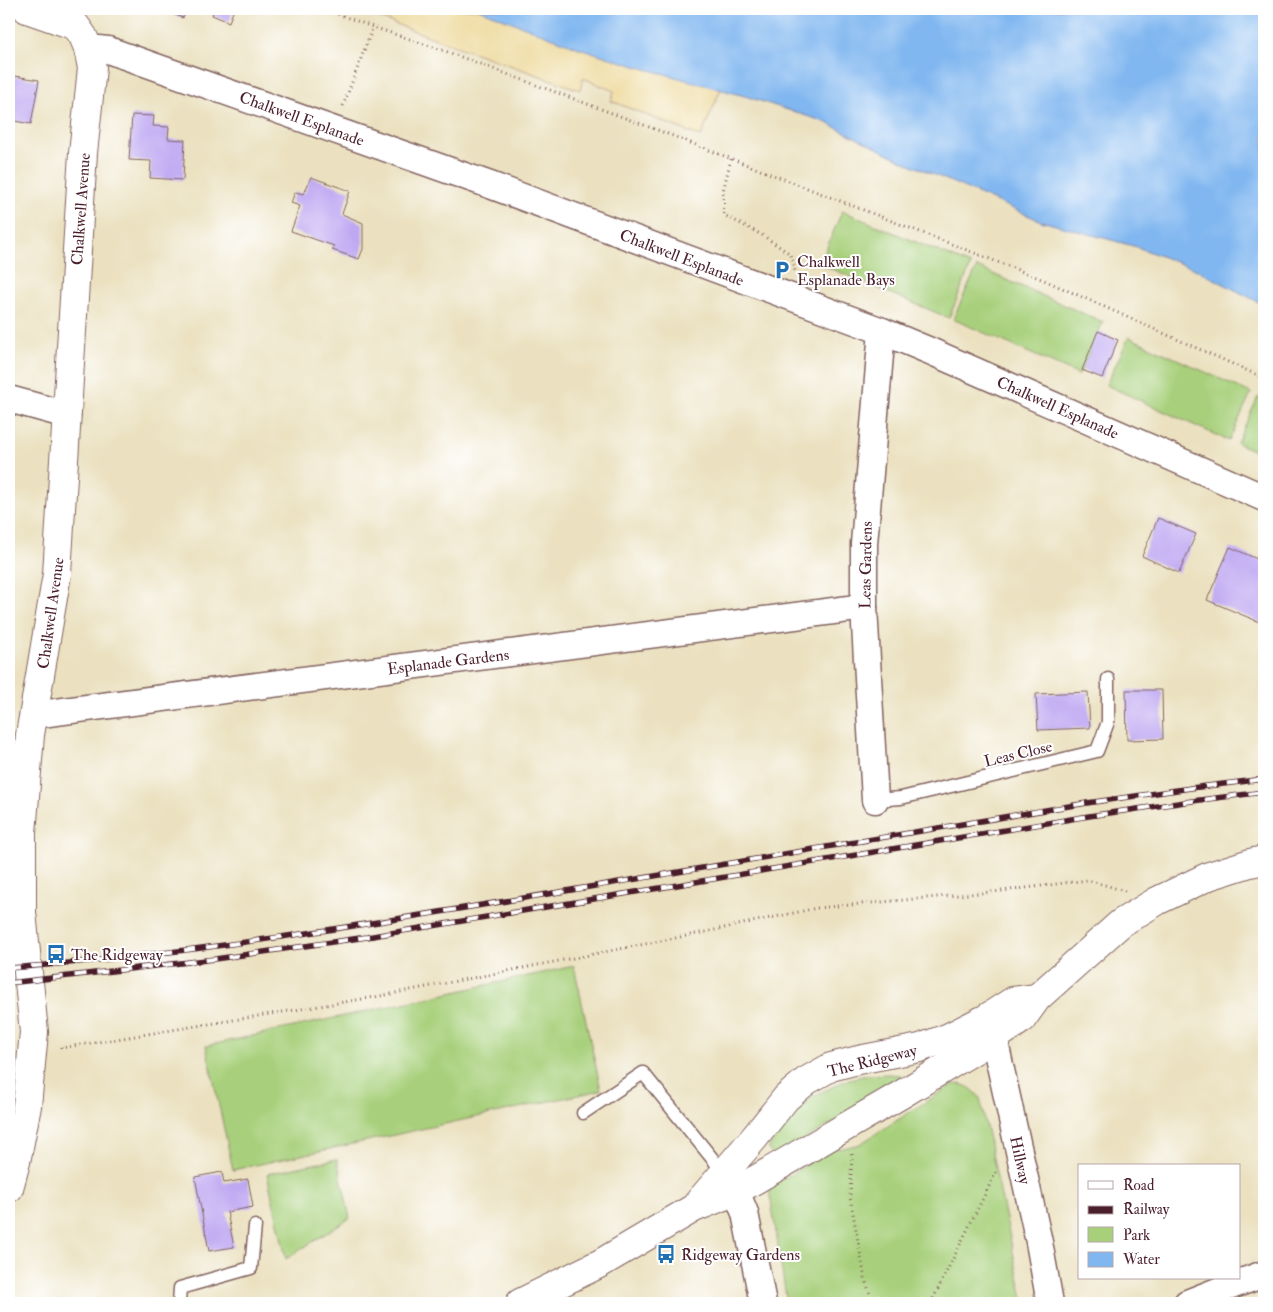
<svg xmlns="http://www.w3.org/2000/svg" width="1273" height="1312" viewBox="0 0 1273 1312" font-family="'IM FELL Double Pica',serif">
<rect width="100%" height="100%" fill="#fff"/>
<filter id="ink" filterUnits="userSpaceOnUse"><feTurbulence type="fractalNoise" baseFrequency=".02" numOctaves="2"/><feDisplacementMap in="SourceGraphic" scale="10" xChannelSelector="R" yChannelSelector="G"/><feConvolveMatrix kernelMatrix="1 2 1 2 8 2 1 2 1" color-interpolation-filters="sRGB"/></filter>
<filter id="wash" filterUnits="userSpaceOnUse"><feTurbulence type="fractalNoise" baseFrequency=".0096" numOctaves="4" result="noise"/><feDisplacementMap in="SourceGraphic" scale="20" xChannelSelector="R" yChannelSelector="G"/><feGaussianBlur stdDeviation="1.12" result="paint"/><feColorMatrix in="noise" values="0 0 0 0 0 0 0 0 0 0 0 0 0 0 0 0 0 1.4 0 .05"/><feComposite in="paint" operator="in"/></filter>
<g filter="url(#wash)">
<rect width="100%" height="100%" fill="#ebe1c0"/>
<!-- green -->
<g fill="#a8d07b" stroke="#797853">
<polygon points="842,211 971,265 949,318 820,264"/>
<polygon points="977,267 1103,322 1079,375 953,319"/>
<polygon points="1129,337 1251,393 1229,441 1106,385"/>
<polygon points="1258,397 1264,400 1264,455 1237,443"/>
<polygon points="574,966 601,1090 233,1170 206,1046"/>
<polygon points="888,1074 901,1075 903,1082 774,1157 768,1149 781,1130 794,1114 813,1096 849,1079 867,1075"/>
<path d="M959 1084C969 1086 974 1090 980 1098L1024 1303H787L769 1188 835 1146 839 1149 860 1144 952 1085Z"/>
<polygon points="337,1159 350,1218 286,1259 267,1174"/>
</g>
<!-- sand -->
<polygon fill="#eeda9e" stroke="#9c7c64" points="355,9 537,9 727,74 701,137 611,101 614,91 583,78 580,90 450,44"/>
<!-- water -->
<polygon fill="#81b7f0" stroke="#666b8e" points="478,9 1264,9 1264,305 1195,269 1137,247 1041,221 903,161 825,122 748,97 635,66 579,48"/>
<g id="blocks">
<!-- building -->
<g fill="#bfa8f2">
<polygon points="159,9 187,9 183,18"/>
<polygon points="214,9 234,9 229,22 212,15"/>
<polygon points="9,75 39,80 31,124 9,120"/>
<polygon points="132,115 154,116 153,126 169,127 168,139 185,140 183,180 150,178 151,161 129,160"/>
<polygon points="311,177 350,191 342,214 363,223 363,249 359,259 332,250 334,246 291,231 300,206 291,203 295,192 304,194"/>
<polygon points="1098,331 1118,340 1102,378 1082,370"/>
<polygon points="1158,518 1196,534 1179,573 1142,556"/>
<polygon points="1230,547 1264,562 1264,624 1207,600"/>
<polygon points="1126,690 1162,690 1163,739 1127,740"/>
<polygon points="1088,692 1090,728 1038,730 1036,694"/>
<polygon points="222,1172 224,1183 248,1179 253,1207 227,1212 234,1247 209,1251 195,1177"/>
</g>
</g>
</g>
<g filter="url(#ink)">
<use href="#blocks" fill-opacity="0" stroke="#82635f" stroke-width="1"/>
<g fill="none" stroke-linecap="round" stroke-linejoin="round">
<!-- service casing -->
<g stroke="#82635f" stroke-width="15">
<g id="service">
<polyline points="875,800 901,798 1097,751 1108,722 1108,679"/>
<polyline points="583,1113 643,1073 724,1173"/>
<polyline points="179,1303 180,1288 251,1268 255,1226"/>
</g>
</g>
<!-- minor casing -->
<g stroke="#82635f" stroke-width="29">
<g id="minor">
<polyline points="88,48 108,50 490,185 882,331 930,351 1264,498"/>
<polyline points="9,399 67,415"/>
<polyline points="33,715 864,607"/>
<polyline points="875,800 864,607 864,544 882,331"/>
<polyline points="985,1019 994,1038 1039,1242 1050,1303"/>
<polyline points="725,1173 736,1191 745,1213 763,1303"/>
<polyline points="1187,1303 1225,1288 1264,1274"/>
</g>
</g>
<!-- tertiary casing -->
<g stroke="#82635f" stroke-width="30">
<g id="tertiary">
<polyline points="9,1188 16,1162 27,1106 34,1032 22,912 22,833 30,735 57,574 83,153 92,68 88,48 83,36 76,26 27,9"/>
<polyline points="698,1203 755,1137 786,1098 806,1081 831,1067 858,1060 920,1048 949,1037 985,1019 1013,1001 1037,998"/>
<polyline points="520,1303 601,1263 694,1208 736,1191 902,1094 994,1038 1022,1019 1037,998 1121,923 1157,901 1209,876 1250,863 1264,860"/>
</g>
</g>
<!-- path -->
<g stroke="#82635f" stroke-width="3" stroke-dasharray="1 4" stroke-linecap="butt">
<polyline points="324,9 373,27 445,51 660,131 1044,280 1264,378"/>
<polyline points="343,106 373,27"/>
<polyline points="731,159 723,191 724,215 762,235 789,253 794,264 795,273"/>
<polyline points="61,1047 61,1048 375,997 696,934 817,908 1002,891 1088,880 1125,891"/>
<polyline points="852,1154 850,1197 865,1279 873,1303"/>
<polyline points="931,1303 996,1172"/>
</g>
<!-- service -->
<use href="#service" stroke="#fff" stroke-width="12"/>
<!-- minor -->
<use href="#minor" stroke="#fff" stroke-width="26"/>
<!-- tertiary -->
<use href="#tertiary" stroke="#fff" stroke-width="28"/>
<!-- rail casing -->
<g stroke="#4a1f2b" stroke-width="5.5">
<g id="rail">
<path d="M9 968C184 955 357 926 530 897 716 866 901 834 1087 803L1191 788 1264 779"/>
<polyline points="9,983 215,959 367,937 1089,816 1192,801 1264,792"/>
</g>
</g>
<!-- rail -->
<use href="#rail" stroke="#fff" stroke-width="4" stroke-dasharray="11" stroke-linecap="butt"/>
</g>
</g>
<!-- icons -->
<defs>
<g id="parking-bare" transform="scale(1.5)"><path d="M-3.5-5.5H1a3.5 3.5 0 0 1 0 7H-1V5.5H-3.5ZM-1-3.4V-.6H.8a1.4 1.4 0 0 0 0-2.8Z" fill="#1f6fb2" stroke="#fff" stroke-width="2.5" paint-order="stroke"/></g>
<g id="bus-bare" transform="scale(1.5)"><path d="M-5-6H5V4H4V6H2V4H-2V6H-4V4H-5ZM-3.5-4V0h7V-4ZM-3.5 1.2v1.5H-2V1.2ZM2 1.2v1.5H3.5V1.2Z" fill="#1f6fb2" stroke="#fff" stroke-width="2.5" paint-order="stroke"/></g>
</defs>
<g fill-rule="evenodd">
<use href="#parking-bare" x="782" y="270"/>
<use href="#bus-bare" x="56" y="954"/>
<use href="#bus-bare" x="666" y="1254"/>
</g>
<g text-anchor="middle" stroke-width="4" stroke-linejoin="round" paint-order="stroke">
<!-- street labels -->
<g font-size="16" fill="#4a1f2b" stroke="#fff">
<text transform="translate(302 118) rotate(20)" y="6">Chalkwell Esplanade</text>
<text transform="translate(80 209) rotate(-86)" y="6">Chalkwell Avenue</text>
<text transform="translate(682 257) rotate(21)" y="6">Chalkwell Esplanade</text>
<text transform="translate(1058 407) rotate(24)" y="6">Chalkwell Esplanade</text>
<text transform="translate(865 565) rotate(-89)" y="6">Leas Gardens</text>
<text transform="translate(50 613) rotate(-82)" y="6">Chalkwell Avenue</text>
<text transform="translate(448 661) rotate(-7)" y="6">Esplanade Gardens</text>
<text transform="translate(1018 753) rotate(-13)" y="6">Leas Close</text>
<text transform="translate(872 1060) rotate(-14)" y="6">The Ridgeway</text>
<text transform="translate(1021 1160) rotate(78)" y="6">Hillway</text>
</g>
<!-- poi labels -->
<g font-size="16" fill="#4a1f2b" stroke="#fff" text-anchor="start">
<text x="797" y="267">Chalkwell<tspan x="797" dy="18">Esplanade Bays</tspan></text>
<text x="71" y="960">The Ridgeway</text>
<text x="681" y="1260">Ridgeway Gardens</text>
</g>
</g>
<!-- margin -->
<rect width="1273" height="1312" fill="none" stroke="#fff" stroke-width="30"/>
<!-- legend -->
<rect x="1078" y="1164" width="162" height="115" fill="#ffffff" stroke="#b7a5aa"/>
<rect x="1088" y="1181" width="25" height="8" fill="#ffffff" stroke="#b7a5aa"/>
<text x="1123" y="1190" font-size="15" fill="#4a1f2b">Road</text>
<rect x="1088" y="1206" width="25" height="8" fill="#4a1f2b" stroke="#b7a5aa"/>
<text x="1123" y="1214" font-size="15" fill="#4a1f2b">Railway</text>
<rect x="1088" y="1227" width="25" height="15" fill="#a8d07b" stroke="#b7a5aa"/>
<text x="1123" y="1240" font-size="15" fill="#4a1f2b">Park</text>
<rect x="1088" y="1252" width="25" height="15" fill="#81b7f0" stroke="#b7a5aa"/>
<text x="1123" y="1264" font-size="15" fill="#4a1f2b">Water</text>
</svg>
